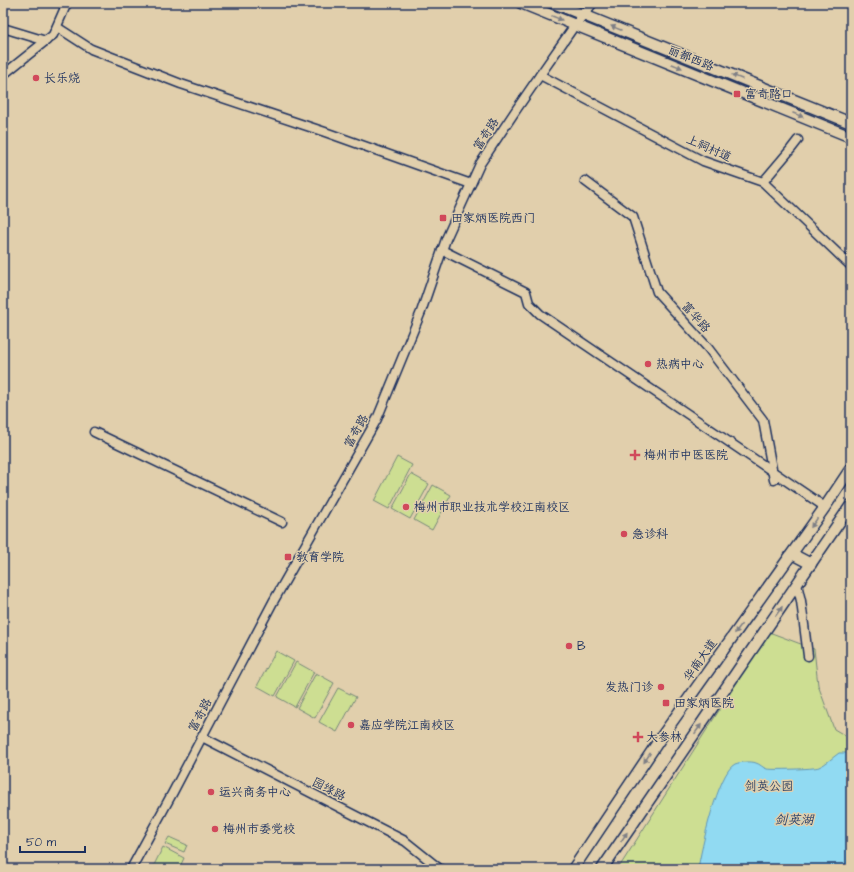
<svg xmlns="http://www.w3.org/2000/svg" width="854" height="872" viewBox="0 0 854 872" font-family="'Architects Daughter','LXGW WenKai TC',sans-serif">
<rect width="100%" height="100%" fill="#e1cfac"/>
<filter id="ink" filterUnits="userSpaceOnUse"><feTurbulence type="fractalNoise" baseFrequency=".025" numOctaves="2"/><feDisplacementMap in="SourceGraphic" scale="8" xChannelSelector="R" yChannelSelector="G"/><feConvolveMatrix kernelMatrix="1 2 1 2 8 2 1 2 1" color-interpolation-filters="sRGB"/></filter>
<g filter="url(#ink)">
<!-- green -->
<g fill="#cdde92" stroke="#748678">
<polygon points="397,457 412,465 389,509 374,501"/>
<polygon points="411,474 429,484 410,519 392,509"/>
<polygon points="433,485 451,495 432,530 414,520"/>
<polygon points="769,632 814,649 818,685 834,729 851,739 851,869 618,869"/>
<polygon points="276,651 294,661 275,696 257,686"/>
<polygon points="296,662 314,672 295,707 277,697"/>
<polygon points="316,673 334,683 315,718 297,708"/>
<polygon points="338,688 356,697 337,732 319,722"/>
<polygon points="169,837 187,845 184,852 165,844"/>
<polygon points="163,847 184,858 179,869 152,869"/>
</g>
<!-- water -->
<path fill="#91daf2" stroke="#6296b7" d="M839 753H851V869H698C701 850 718 772 735 764 741 762 751 761 756 763 760 764 763 768 767 769 771 770 815 769 819 767 826 764 832 758 839 753Z"/>
<g fill="none" stroke-linecap="round" stroke-linejoin="round">
<!-- minor casing -->
<g stroke="#1b2f5e" stroke-width="11">
<g id="minor">
<polyline points="57,27 91,49 181,84 325,132 471,184"/>
<polyline points="3,28 46,41"/>
<polyline points="3,75 53,35 67,3"/>
<polyline points="540,75 703,161 763,182 851,266"/>
<polyline points="585,181 633,217 657,292 708,348 763,420 774,480"/>
<polyline points="763,182 791,149 798,140"/>
<polyline points="442,250 526,292 529,303 540,314 825,507"/>
<polyline points="94,432 282,522"/>
<polyline points="797,584 801,601 808,656"/>
<polyline points="202,737 405,841 440,869"/>
<polyline points="131,869 173,792 273,602 377,419 421,312 446,239 480,164 516,110 540,75 575,25 593,3"/>
</g>
</g>
<!-- major casing -->
<g stroke="#1b2f5e" stroke-width="13">
<g id="major">
<polyline points="521,3 851,137"/>
<polyline points="554,3 851,123"/>
<polyline points="792,554 811,564"/>
<polyline points="573,869 662,736 825,507 851,468"/>
<polyline points="602,869 851,505"/>
</g>
</g>
<!-- minor -->
<use href="#minor" stroke="#e1cfac" stroke-width="8"/>
<!-- major -->
<use href="#major" stroke="#e1cfac" stroke-width="10"/>
</g>
<!-- one-way arrows -->
<defs><path id="oneway-solid" d="M-6-.8H1V-3.2L6.5 0L1 3.2V.8H-6Z"/></defs>
<g fill="#7e7f85">
<use href="#oneway-solid" transform="translate(557 18) rotate(22)"/>
<use href="#oneway-solid" transform="translate(616 28) rotate(-158)"/>
<use href="#oneway-solid" transform="translate(677 66) rotate(22)"/>
<use href="#oneway-solid" transform="translate(737 77) rotate(-158)"/>
<use href="#oneway-solid" transform="translate(798 115) rotate(22)"/>
<use href="#oneway-solid" transform="translate(814 523) rotate(125)"/>
<use href="#oneway-solid" transform="translate(779 611) rotate(-55)"/>
<use href="#oneway-solid" transform="translate(738 629) rotate(126)"/>
<use href="#oneway-solid" transform="translate(698 729) rotate(-55)"/>
<use href="#oneway-solid" transform="translate(647 758) rotate(124)"/>
<use href="#oneway-solid" transform="translate(624 837) rotate(-56)"/>
</g>
</g>
<!-- markers -->
<g fill="#d1495b" stroke="#e1cfac" stroke-width="1.5">
<circle cx="36" cy="78" r="4"/>
<rect x="733" y="90" width="8" height="8" rx="2"/>
<rect x="439" y="214" width="8" height="8" rx="2"/>
<circle cx="648" cy="364" r="4"/>
<path d="M633 449h4v4h4v4h-4v4h-4v-4h-4v-4h4z"/>
<circle cx="406" cy="507" r="4"/>
<circle cx="624" cy="534" r="4"/>
<rect x="284" y="553" width="8" height="8" rx="2"/>
<circle cx="569" cy="646" r="4"/>
<circle cx="661" cy="687" r="4"/>
<rect x="662" y="699" width="8" height="8" rx="2"/>
<circle cx="351" cy="725" r="4"/>
<path d="M636 731h4v4h4v4h-4v4h-4v-4h-4v-4h4z"/>
<circle cx="211" cy="792" r="4"/>
<circle cx="215" cy="829" r="4"/>
</g>
<g text-anchor="middle" stroke-width="3" stroke-linejoin="round" paint-order="stroke">
<!-- street labels -->
<g font-size="12" fill="#1b2f5e" stroke="#e1cfac">
<text transform="translate(691 58) rotate(22)" y="4">丽都西路</text>
<text transform="translate(486 134) rotate(-57)" y="4">富奇路</text>
<text transform="translate(709 148) rotate(24)" y="4">上祠村道</text>
<text transform="translate(696 317) rotate(48)" y="4">富华路</text>
<text transform="translate(356 431) rotate(-61)" y="4">富奇路</text>
<text transform="translate(700 660) rotate(-55)" y="4">华南大道</text>
<text transform="translate(200 715) rotate(-62)" y="4">富奇路</text>
<text transform="translate(329 789) rotate(27)" y="4">园缘路</text>
</g>
<!-- poi labels -->
<g font-size="12" fill="#1b2f5e" stroke="#e1cfac" text-anchor="start">
<text x="44" y="82">长乐烧</text>
<text x="745" y="98">富奇路口</text>
<text x="451" y="222">田家炳医院西门</text>
<text x="656" y="368">热病中心</text>
<text x="644" y="459">梅州市中医医院</text>
<text x="414" y="511">梅州市职业技术学校江南校区</text>
<text x="632" y="538">急诊科</text>
<text x="296" y="561">教育学院</text>
<text x="577" y="650">B</text>
<text x="653" y="691" text-anchor="end">发热门诊</text>
<text x="674" y="707">田家炳医院</text>
<text x="359" y="729">嘉应学院江南校区</text>
<text x="646" y="741">大参林</text>
<text x="219" y="796">运兴商务中心</text>
<text x="223" y="833">梅州市委党校</text>
</g>
<!-- park labels -->
<g font-size="12" fill="#2d4063" stroke="#e1cfac">
<text x="769" y="790">剑英公园</text>
</g>
<!-- water labels -->
<g font-size="13" font-style="italic" fill="#27406d" stroke="#e1cfac">
<text x="794" y="824">剑英湖</text>
</g>
</g>
<!-- margin -->
<rect width="854" height="872" fill="none" stroke="#e1cfac" stroke-width="16"/>
<rect x="8" y="8" width="838" height="856" fill="none" stroke="#1b2f5e" stroke-width="1.5" filter="url(#ink)"/>
<!-- scale -->
<path d="M20 846v6h65v-6" fill="none" stroke="#1b2f5e" stroke-width="2"/>
<text x="26" y="846" font-size="12" fill="#1b2f5e" stroke="#e1cfac" stroke-width="3" paint-order="stroke">50 m</text>
</svg>
